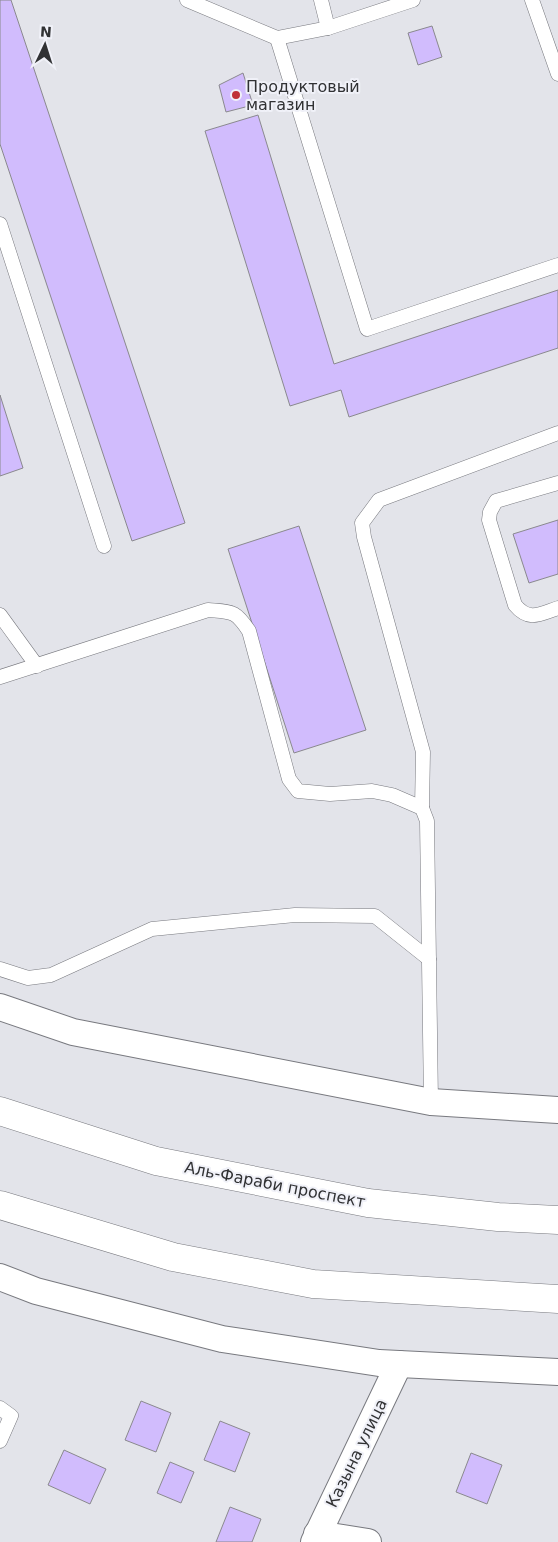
<svg xmlns="http://www.w3.org/2000/svg" width="558" height="1542" viewBox="0 0 558 1542" font-family="'DejaVu Sans',sans-serif">
<rect width="100%" height="100%" fill="#e3e4ea"/>
<!-- building -->
<g fill="#d1bcfd" stroke="#8a898e">
<polygon points="0,0 11,0 185,523 132,541 0,144"/>
<polygon points="432,26 442,57 418,65 408,33"/>
<polygon points="243,73 253,105 226,112 219,85"/>
<polygon points="258,115 334,364 558,290 558,348 349,417 341,390 290,406 205,131"/>
<polygon points="0,395 23,468 0,476"/>
<polygon points="558,520 558,574 529,583 513,534"/>
<polygon points="299,526 366,730 294,753 228,549"/>
<polygon points="141,1401 171,1413 156,1452 125,1440"/>
<polygon points="220,1421 250,1433 235,1472 204,1460"/>
<polygon points="64,1450 106,1469 90,1504 48,1485"/>
<polygon points="471,1453 502,1465 487,1504 456,1492"/>
<polygon points="170,1462 194,1472 181,1503 157,1493"/>
<polygon points="230,1507 261,1519 252,1542 216,1542"/>
</g>
<g fill="none" stroke-linecap="round" stroke-linejoin="round">
<!-- service casing -->
<g stroke="#78797f" stroke-width="15">
<g id="service">
<polyline points="187,0 277,38 328,28 413,0"/>
<polyline points="321,0 328,28"/>
<polyline points="532,0 558,74"/>
<polyline points="277,38 367,329 558,265"/>
<polyline points="0,224 104,546"/>
<path d="M558 483 496 501 490 512 489 520 515 605C529 622 540 614 558 608"/>
<polyline points="0,615 37,666"/>
<path d="M0 677 208 610C232 612 235 610 249 631L289 779 298 791 330 794 372 791 392 795 422 808 427 821 431 1102"/>
<polyline points="422,808 423,752 364,537 362,523 379,500 558,433"/>
<polyline points="0,969 28,978 51,975 152,929 295,915 375,916 429,959"/>
<polyline points="0,1408 11,1416 0,1441"/>
</g>
</g>
<!-- minor casing -->
<g stroke="#78797f" stroke-width="28">
<g id="minor">
<polyline points="0,1007 73,1032 431,1102 558,1110"/>
<polyline points="0,1277 36,1291 222,1339 379,1363 558,1372"/>
<polyline points="317,1534 368,1542"/>
<polyline points="314,1542 399,1364"/>
</g>
</g>
<!-- tertiary casing -->
<g stroke="#78797f" stroke-width="29">
<g id="tertiary">
<polyline points="0,1111 156,1161 368,1203 498,1217 558,1220"/>
<polyline points="0,1205 173,1257 313,1284 558,1299"/>
</g>
</g>
<!-- service -->
<use href="#service" stroke="#fff" stroke-width="14"/>
<!-- minor -->
<use href="#minor" stroke="#fff" stroke-width="26"/>
<!-- tertiary -->
<use href="#tertiary" stroke="#fff" stroke-width="28"/>
</g>
<!-- markers -->
<circle fill="#c03138" stroke="#f0f1f8" stroke-width="2" cx="236" cy="95" r="5"/>
<g text-anchor="middle" stroke-width="4" stroke-linejoin="round" paint-order="stroke">
<!-- poi labels -->
<g font-size="16" fill="#313234" stroke="#f0f1f8" text-anchor="start">
<text x="246" y="92">Продуктовый<tspan x="246" dy="18">магазин</tspan></text>
</g>
<!-- street labels -->
<g font-size="16" fill="#313234" stroke="#f0f1f8">
<text transform="translate(275 1184) rotate(11)" y="6">Аль-Фараби проспект</text>
<text transform="translate(356 1453) rotate(-64)" y="6">Казына улица</text>
</g>
</g>
<!-- north arrow -->
<g transform="translate(45 45) rotate(4)" stroke="#f0f1f8" stroke-width="4" paint-order="stroke">
<path d="M0-4L9 19L0 12L-9 19Z" fill="#313234"/>
<text y="-8" font-size="14" font-weight="bold" text-anchor="middle" fill="#313234">N</text>
</g>
</svg>
